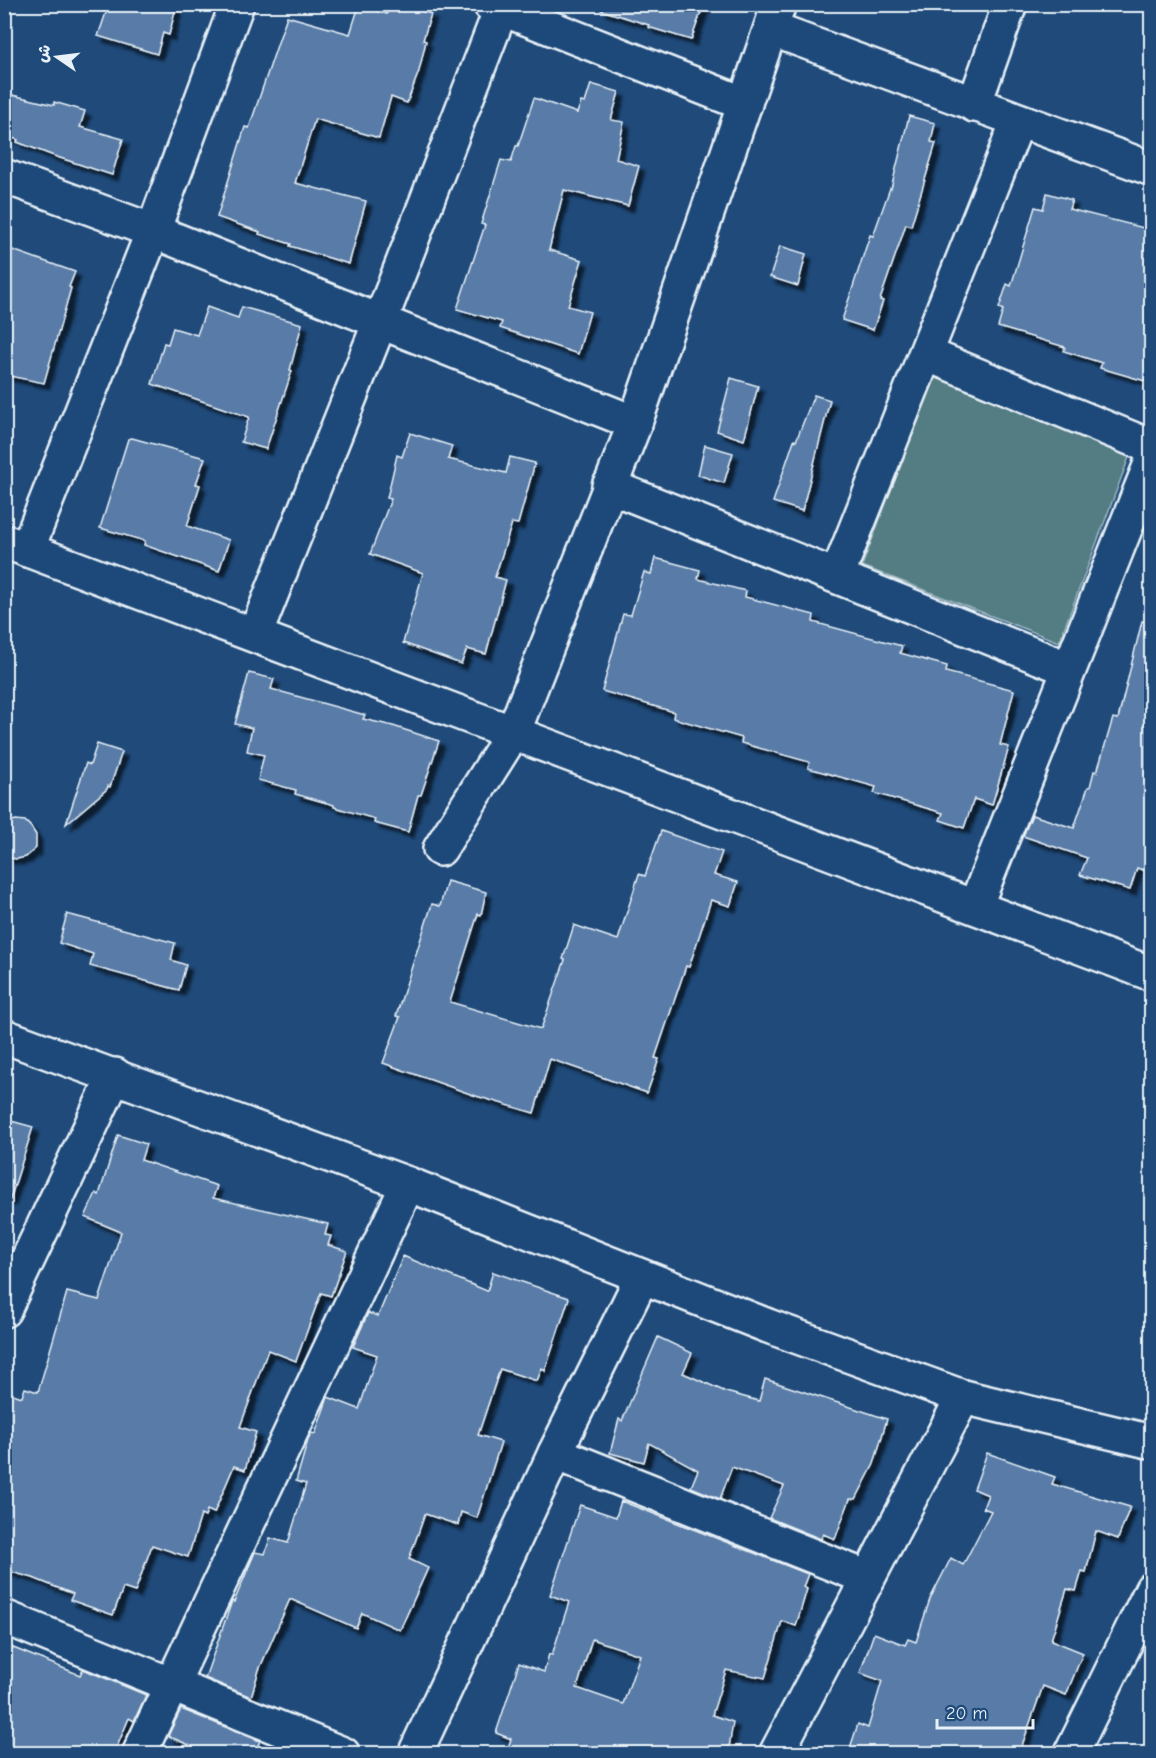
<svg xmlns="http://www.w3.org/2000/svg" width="1156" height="1758" viewBox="0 0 1156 1758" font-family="'Comic Neue','Playpen Sans Arabic',sans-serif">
<defs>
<filter id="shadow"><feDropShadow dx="5.5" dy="5.5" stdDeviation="1.5" flood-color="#0009"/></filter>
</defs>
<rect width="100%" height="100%" fill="#1f4a7a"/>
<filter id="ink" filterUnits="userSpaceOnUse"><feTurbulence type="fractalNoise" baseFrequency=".0167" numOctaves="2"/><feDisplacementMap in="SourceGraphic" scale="12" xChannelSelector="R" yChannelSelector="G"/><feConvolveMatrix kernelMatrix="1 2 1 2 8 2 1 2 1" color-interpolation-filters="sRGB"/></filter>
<g filter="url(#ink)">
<!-- green -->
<polygon fill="#527c83" stroke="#9db6be" stroke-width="1.5" points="935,376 1131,452 1059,642 862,566"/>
<!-- building -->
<g fill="#587ba7" stroke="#e8f1f8" stroke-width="1.5" fill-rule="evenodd" filter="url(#shadow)">
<polygon points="109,4 177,4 169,35 163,33 157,54 98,36"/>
<polygon points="390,4 398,4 431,14 423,40 426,41 419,71 407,103 391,97 379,138 315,119 295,183 366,201 349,264 290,246 291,244 259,234 260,232 217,217 245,127 249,128 287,16 350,34 359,6 387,14"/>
<polygon points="602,4 704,4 691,40 648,27 649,25 601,10"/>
<polygon points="591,84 619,92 611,120 624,122 616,159 639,166 628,206 564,190 549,250 582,260 568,306 590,312 578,354 500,328 502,322 457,309 485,225 481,224 501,160 511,162 516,146 518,146 534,98 577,113 581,102 585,103"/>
<polygon points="8,94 54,105 54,102 85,111 80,127 123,139 112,175 54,156 17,142 18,140 4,135 4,108"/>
<polygon points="909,116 935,123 931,142 936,143 911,226 906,224 900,242 880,300 883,301 873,330 842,320 870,235 873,236 890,188 891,189"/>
<polygon points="1047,193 1072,200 1069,209 1152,230 1152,383 1100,368 1102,363 1064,351 1065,347 998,327 1003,310 999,308 1007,284 1011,286 1035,207 1043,209"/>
<polygon points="780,246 806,254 798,286 770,277"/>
<polygon points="4,247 75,272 69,287 71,288 44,383 4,375"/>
<polygon points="207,307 238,318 242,307 302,324 290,370 292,371 266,449 241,442 249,417 152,384 164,343 168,344 173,328 197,335"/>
<polygon points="731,378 758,386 744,440 717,431"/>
<polygon points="814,395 830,400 802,511 773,502 794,440 796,441"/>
<polygon points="410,433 452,446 448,459 506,473 510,457 535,463 518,524 512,523 495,577 506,580 486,654 467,649 461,664 403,643 423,573 370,554 391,499 387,498 397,455 402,457"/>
<polygon points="132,438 205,458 196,484 200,485 187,526 229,540 219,571 144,545 145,541 100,528 128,439"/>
<polygon points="705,445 733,453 724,483 698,475"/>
<polygon points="655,558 700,570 698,579 746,591 745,597 814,615 813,622 902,646 900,653 947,666 946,672 1014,690 1000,745 1009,747 992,805 974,799 964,828 940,820 943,813 874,793 876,787 808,768 809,762 741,743 742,738 673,718 674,712 602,691 623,614 631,615 644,572 651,574"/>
<polygon points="1142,621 1152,622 1152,873 1137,868 1130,890 1080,875 1087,858 1023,836 1032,815 1074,828 1088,787 1090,787 1094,771 1097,772 1113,718 1118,719"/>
<polygon points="249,673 274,679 271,689 365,715 363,719 393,726 439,741 421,795 418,795 408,832 374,823 375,819 334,807 334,805 295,794 296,790 258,780 264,755 247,751 252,728 235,724"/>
<polygon points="97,744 122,752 110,787 108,786 107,789 66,824 86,763 90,765"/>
<polygon points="16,820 25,821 31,827 36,835 36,848 26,857 17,859 4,857 4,823"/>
<polygon points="661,831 722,852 714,875 738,882 730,906 711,900 689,967 686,966 655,1058 659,1059 647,1093 550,1059 534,1113 476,1096 383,1063 400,1017 396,1016 432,904 440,906 447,881 486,892 481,915 478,914 450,1002 541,1029 565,960 563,959 574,925 618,940 639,874 645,876"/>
<polygon points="67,914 175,943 171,960 186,965 179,990 90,966 93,954 59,943"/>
<polygon points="4,1119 33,1127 10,1200 4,1199"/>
<polygon points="118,1135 146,1144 141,1160 217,1186 213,1198 328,1224 325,1235 331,1236 328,1245 347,1251 331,1296 321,1293 296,1361 268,1350 240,1427 256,1432 245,1470 234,1466 214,1513 207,1510 205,1517 201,1515 188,1557 152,1545 135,1592 123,1588 113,1615 70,1600 73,1594 33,1578 4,1570 4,1391 22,1397 25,1388 38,1392 67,1292 99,1300 121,1232 85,1217 96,1193 99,1195"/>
<polygon points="403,1256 487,1291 493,1272 569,1298 545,1371 542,1368 537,1381 500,1369 478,1435 501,1442 477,1518 461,1512 458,1525 425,1514 409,1559 428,1568 400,1630 362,1613 356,1628 290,1599 259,1670 251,1697 205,1678 232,1601 234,1602 255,1552 265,1554 270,1538 288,1543 306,1484 296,1481 308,1440 311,1433 315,1434 328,1397 359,1409 377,1355 353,1347 368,1313 378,1316"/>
<polygon points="658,1337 692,1353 683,1373 726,1392 759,1401 765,1379 887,1419 874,1464 856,1499 850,1499 835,1539 823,1534 821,1539 769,1518 784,1486 732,1467 720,1499 691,1487 698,1470 649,1443 644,1462 610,1453 619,1419 622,1421"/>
<polygon points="987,1453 1055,1477 1052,1484 1130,1507 1118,1539 1096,1531 1086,1572 1082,1571 1076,1591 1067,1589 1051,1640 1083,1653 1066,1695 1043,1686 1019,1754 848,1754 858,1724 868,1728 882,1681 860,1673 874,1633 905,1645 908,1639 916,1642 930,1599 951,1558 963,1565 991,1511 983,1508 988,1495 974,1489"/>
<path d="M621 1501 808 1574 803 1587 807 1589 796 1626 782 1621 765 1678 726 1670 712 1715 733 1722 728 1754H506L511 1739 496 1733 519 1663 544 1672 549 1654 552 1655 569 1602 550 1595 580 1505 616 1517ZM592 1639 640 1655 623 1704 577 1688Z"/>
<polygon points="11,1647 80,1675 83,1669 146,1695 134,1721 129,1718 114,1754 4,1754 4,1662"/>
<polygon points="181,1709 260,1741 254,1754 185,1754 189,1745 168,1736"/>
</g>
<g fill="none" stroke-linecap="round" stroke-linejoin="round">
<!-- street casing -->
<g stroke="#e8f1f8" stroke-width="38">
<g id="street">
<polyline points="490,4 745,104"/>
<polyline points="771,29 1152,169"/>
<polyline points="974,105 1010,4"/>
<polyline points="4,176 153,231 635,423"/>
<polyline points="926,354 1152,447"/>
<polyline points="609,486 1069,669"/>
<polyline points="4,541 1152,974"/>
<polyline points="27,550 153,231 237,4"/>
<polyline points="837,576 1018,121"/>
<polyline points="255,635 380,322 503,4"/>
<polyline points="440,849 513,733 635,423 779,4"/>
<polyline points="975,907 1152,461"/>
<polyline points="4,1036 408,1184 768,1326 963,1397 1152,1442"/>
<polyline points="4,1310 115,1075"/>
<polyline points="555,1453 868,1578"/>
<polyline points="4,1617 343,1754"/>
<polyline points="139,1754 408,1184"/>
<polyline points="415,1754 555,1453 642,1277"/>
<polyline points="776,1754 963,1397"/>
<polyline points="1071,1754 1152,1589"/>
</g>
</g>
<!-- street -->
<use href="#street" stroke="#1f4a7a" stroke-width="33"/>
</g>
</g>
<!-- margin -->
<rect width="1156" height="1758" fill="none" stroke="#1f4a7a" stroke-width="24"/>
<rect x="12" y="12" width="1132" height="1734" fill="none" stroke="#e8f1f8" stroke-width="2" filter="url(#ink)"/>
<!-- north arrow -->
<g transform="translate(57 57) rotate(284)" stroke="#1f4a7a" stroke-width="4.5" paint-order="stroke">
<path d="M0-4.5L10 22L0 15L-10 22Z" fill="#e8f1f8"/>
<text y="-9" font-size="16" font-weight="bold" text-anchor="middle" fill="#e8f1f8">ش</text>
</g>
<!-- scale -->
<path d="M937 1719v9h96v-9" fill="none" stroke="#e8f1f8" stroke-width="3"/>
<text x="946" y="1719" font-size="18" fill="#e8f1f8" stroke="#1f4a7a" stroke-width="4.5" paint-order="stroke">20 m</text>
</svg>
